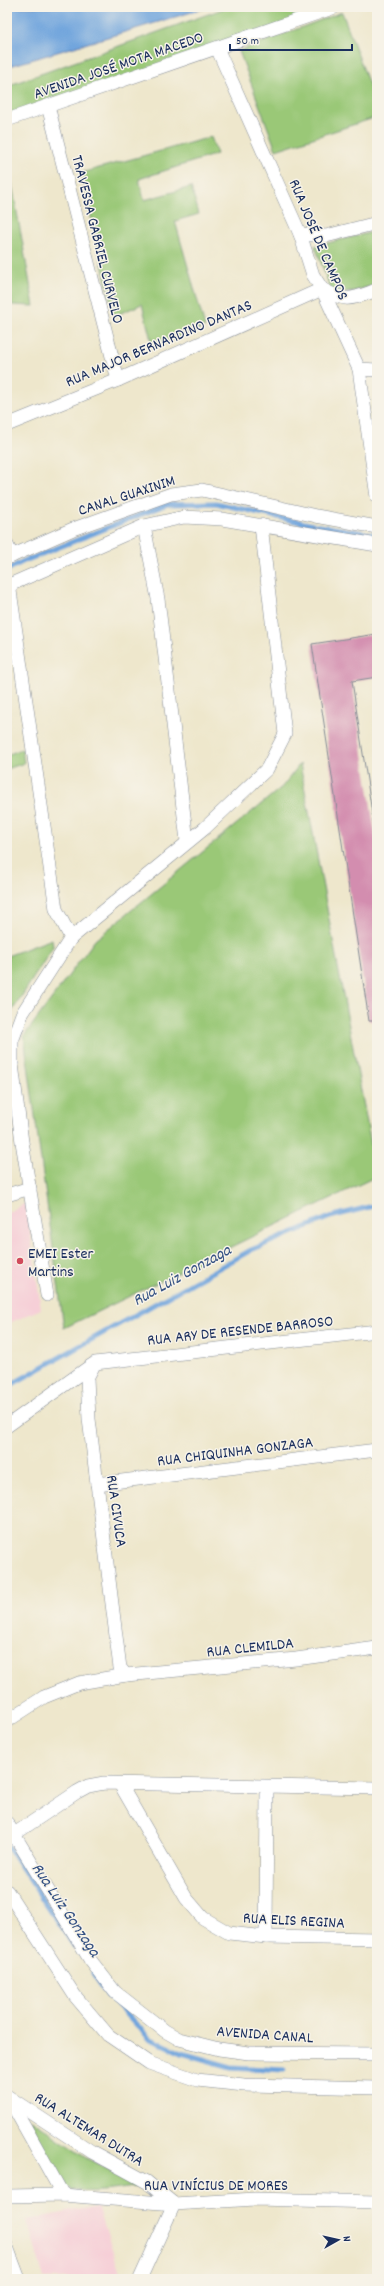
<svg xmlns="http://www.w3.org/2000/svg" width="384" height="2286" viewBox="0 0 384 2286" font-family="Dekko,sans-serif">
<rect width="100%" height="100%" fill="#f7f3e8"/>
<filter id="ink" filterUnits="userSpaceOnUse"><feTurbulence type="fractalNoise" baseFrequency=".025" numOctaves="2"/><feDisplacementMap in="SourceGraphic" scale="8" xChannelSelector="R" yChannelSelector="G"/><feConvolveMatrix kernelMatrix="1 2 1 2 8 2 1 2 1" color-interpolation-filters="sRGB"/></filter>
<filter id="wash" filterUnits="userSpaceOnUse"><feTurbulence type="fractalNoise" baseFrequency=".012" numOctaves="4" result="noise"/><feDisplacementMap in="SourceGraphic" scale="16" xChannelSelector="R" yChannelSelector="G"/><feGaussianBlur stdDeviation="0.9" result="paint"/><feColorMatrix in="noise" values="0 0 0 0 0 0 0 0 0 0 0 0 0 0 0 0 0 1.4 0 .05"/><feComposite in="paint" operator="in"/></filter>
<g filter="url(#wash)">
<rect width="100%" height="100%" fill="#eee7cc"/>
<!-- built -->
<g fill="#f6cfd7">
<polygon points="26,1203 41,1309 7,1324 7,1213"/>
<polygon points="98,2206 122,2279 44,2279 27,2220"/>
</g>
<!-- green -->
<g fill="#9ac877" stroke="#5a7c6a">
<polygon points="228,7 331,7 7,119 7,86"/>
<polygon points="342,12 377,106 377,117 276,150 239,51"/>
<polygon points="211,137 217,154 139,179 144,200 191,187 199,214 175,221 205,327 153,348 142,304 114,316 81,173"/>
<polygon points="7,157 34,306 12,305 7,275"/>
<polygon points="377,231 377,284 355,291 332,293 315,246"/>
<polygon points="22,749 24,763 7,769 7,755"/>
<polygon points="300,764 377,1176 64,1328 24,1036 95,940 282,787"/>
<polygon points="52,939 53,947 9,1016 7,1009 7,956"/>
<path d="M30 2119 86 2158 141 2186C125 2188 79 2197 67 2187 55 2177 38 2135 30 2119Z"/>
</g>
<!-- water -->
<polygon fill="#71a5dd" stroke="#466a9e" points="7,7 209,7 7,67"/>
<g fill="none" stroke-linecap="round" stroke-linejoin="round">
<!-- stream -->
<g stroke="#71a5dd" stroke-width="5">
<polyline points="7,570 22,562 167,504 216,503 313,525 377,535"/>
<polyline points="7,1387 251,1250 330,1217 377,1205"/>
<polyline points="7,1845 74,1946"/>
<polyline points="93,1974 103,1989 149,2038 182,2053 231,2067 284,2070"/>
</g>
</g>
<g id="blocks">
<!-- building -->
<polygon fill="#d38daf" points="377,634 377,677 352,681 377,846 377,1021 369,1021 312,644"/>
</g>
</g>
<g filter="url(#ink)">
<use href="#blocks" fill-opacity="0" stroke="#848b95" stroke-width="1"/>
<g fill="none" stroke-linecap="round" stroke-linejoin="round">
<!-- street casing -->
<g stroke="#848b95" stroke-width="14">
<g id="street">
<polyline points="217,48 300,234 313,275 322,289 359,369 377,497"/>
<polyline points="48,106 118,380"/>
<polyline points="7,120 335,7"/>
<polyline points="300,234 326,236 377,223"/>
<polyline points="359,369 377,370"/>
<path d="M7 425 118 380 322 289C347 303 351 299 377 290"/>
<polyline points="144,526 158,599 187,841"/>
<polyline points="7,545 12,556"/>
<polyline points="7,558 73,529 171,494 202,490 316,516 377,527"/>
<polyline points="9,584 56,909 71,938"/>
<polyline points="7,586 144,526 184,517 222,519 377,545"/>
<polyline points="7,1195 30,1188"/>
<polyline points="47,1295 22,1142 12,1064 12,1041 22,1014 71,938 205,828 267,769 285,734 261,525"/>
<polyline points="7,1426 92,1365"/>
<polyline points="97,1484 377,1450"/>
<polyline points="126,1675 120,1668 89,1419 87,1378 95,1363 377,1331"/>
<polyline points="7,1721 44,1697 79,1683 126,1675 296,1659 377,1648"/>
<polyline points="120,1784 186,1898 203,1918 229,1933 266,1937 377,1939"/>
<polyline points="7,1823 91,1961 115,1992 165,2031 179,2039 219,2049 249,2053 377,2054"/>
<polyline points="7,1839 77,1792 88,1786 104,1783 377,1788"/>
<polyline points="7,1891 75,1996 108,2035 149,2063 197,2080 244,2085 377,2088"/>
<polyline points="266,1937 267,1787"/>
<polyline points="7,2096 92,2152 147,2182 174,2204 140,2279"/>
<polyline points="8,2097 63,2195"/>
<polyline points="7,2196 63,2195 174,2204 255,2199 377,2202"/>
<polyline points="7,2247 19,2279"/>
</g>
</g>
<!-- street -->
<use href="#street" stroke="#fff" stroke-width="13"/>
</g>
</g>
<!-- markers -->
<circle fill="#d1495b" stroke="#f7f3e8" stroke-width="1.5" cx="20" cy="1261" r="4"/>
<g text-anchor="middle" stroke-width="3" stroke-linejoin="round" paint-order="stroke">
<!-- street labels -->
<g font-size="16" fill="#1b2f5e" stroke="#f7f3e8">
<text transform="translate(118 64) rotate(-19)" y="6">AVENIDA JOSÉ MOTA MACEDO</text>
<text transform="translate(99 239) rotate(76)" y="6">TRAVESSA GABRIEL CURVELO</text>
<text transform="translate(320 239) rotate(67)" y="6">RUA JOSÉ DE CAMPOS</text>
<text transform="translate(158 342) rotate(-23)" y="6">RUA MAJOR BERNARDINO DANTAS</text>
<text transform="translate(126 494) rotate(-18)" y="6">CANAL GUAXINIM</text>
<text transform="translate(240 1329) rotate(-6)" y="6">RUA ARY DE RESENDE BARROSO</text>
<text transform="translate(235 1450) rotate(-7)" y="6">RUA CHIQUINHA GONZAGA</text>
<text transform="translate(118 1511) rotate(82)" y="6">RUA CIVUCA</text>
<text transform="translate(250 1646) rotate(-6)" y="6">RUA CLEMILDA</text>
<text transform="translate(294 1919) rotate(3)" y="6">RUA ELIS REGINA</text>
<text transform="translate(265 2033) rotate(4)" y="6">AVENIDA CANAL</text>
<text transform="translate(90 2128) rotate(32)" y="6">RUA ALTEMAR DUTRA</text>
<text x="216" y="2190">RUA VINÍCIUS DE MORES</text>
</g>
<!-- poi labels -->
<g font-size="16" fill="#1b2f5e" stroke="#f7f3e8" text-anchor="start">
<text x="28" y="1258">EMEI Ester<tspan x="28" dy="18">Martins</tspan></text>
</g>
<!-- water labels -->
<g font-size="17" font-style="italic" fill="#355284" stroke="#f7f3e8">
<text transform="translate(181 1274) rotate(-29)" y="6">Rua Luiz Gonzaga</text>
<text transform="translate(67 1909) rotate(56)" y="6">Rua Luiz Gonzaga</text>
</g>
</g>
<!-- margin -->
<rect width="384" height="2286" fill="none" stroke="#f7f3e8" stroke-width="24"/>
<!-- north arrow -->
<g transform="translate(338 2240) rotate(82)" stroke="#f7f3e8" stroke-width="3" paint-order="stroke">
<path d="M0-3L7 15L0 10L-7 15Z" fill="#1b2f5e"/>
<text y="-6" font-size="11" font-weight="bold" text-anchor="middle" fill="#1b2f5e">N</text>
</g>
<!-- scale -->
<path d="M230 44v6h122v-6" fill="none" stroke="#1b2f5e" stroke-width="2"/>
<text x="236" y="44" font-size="12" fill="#1b2f5e" stroke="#f7f3e8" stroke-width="3" paint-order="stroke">50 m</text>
</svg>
